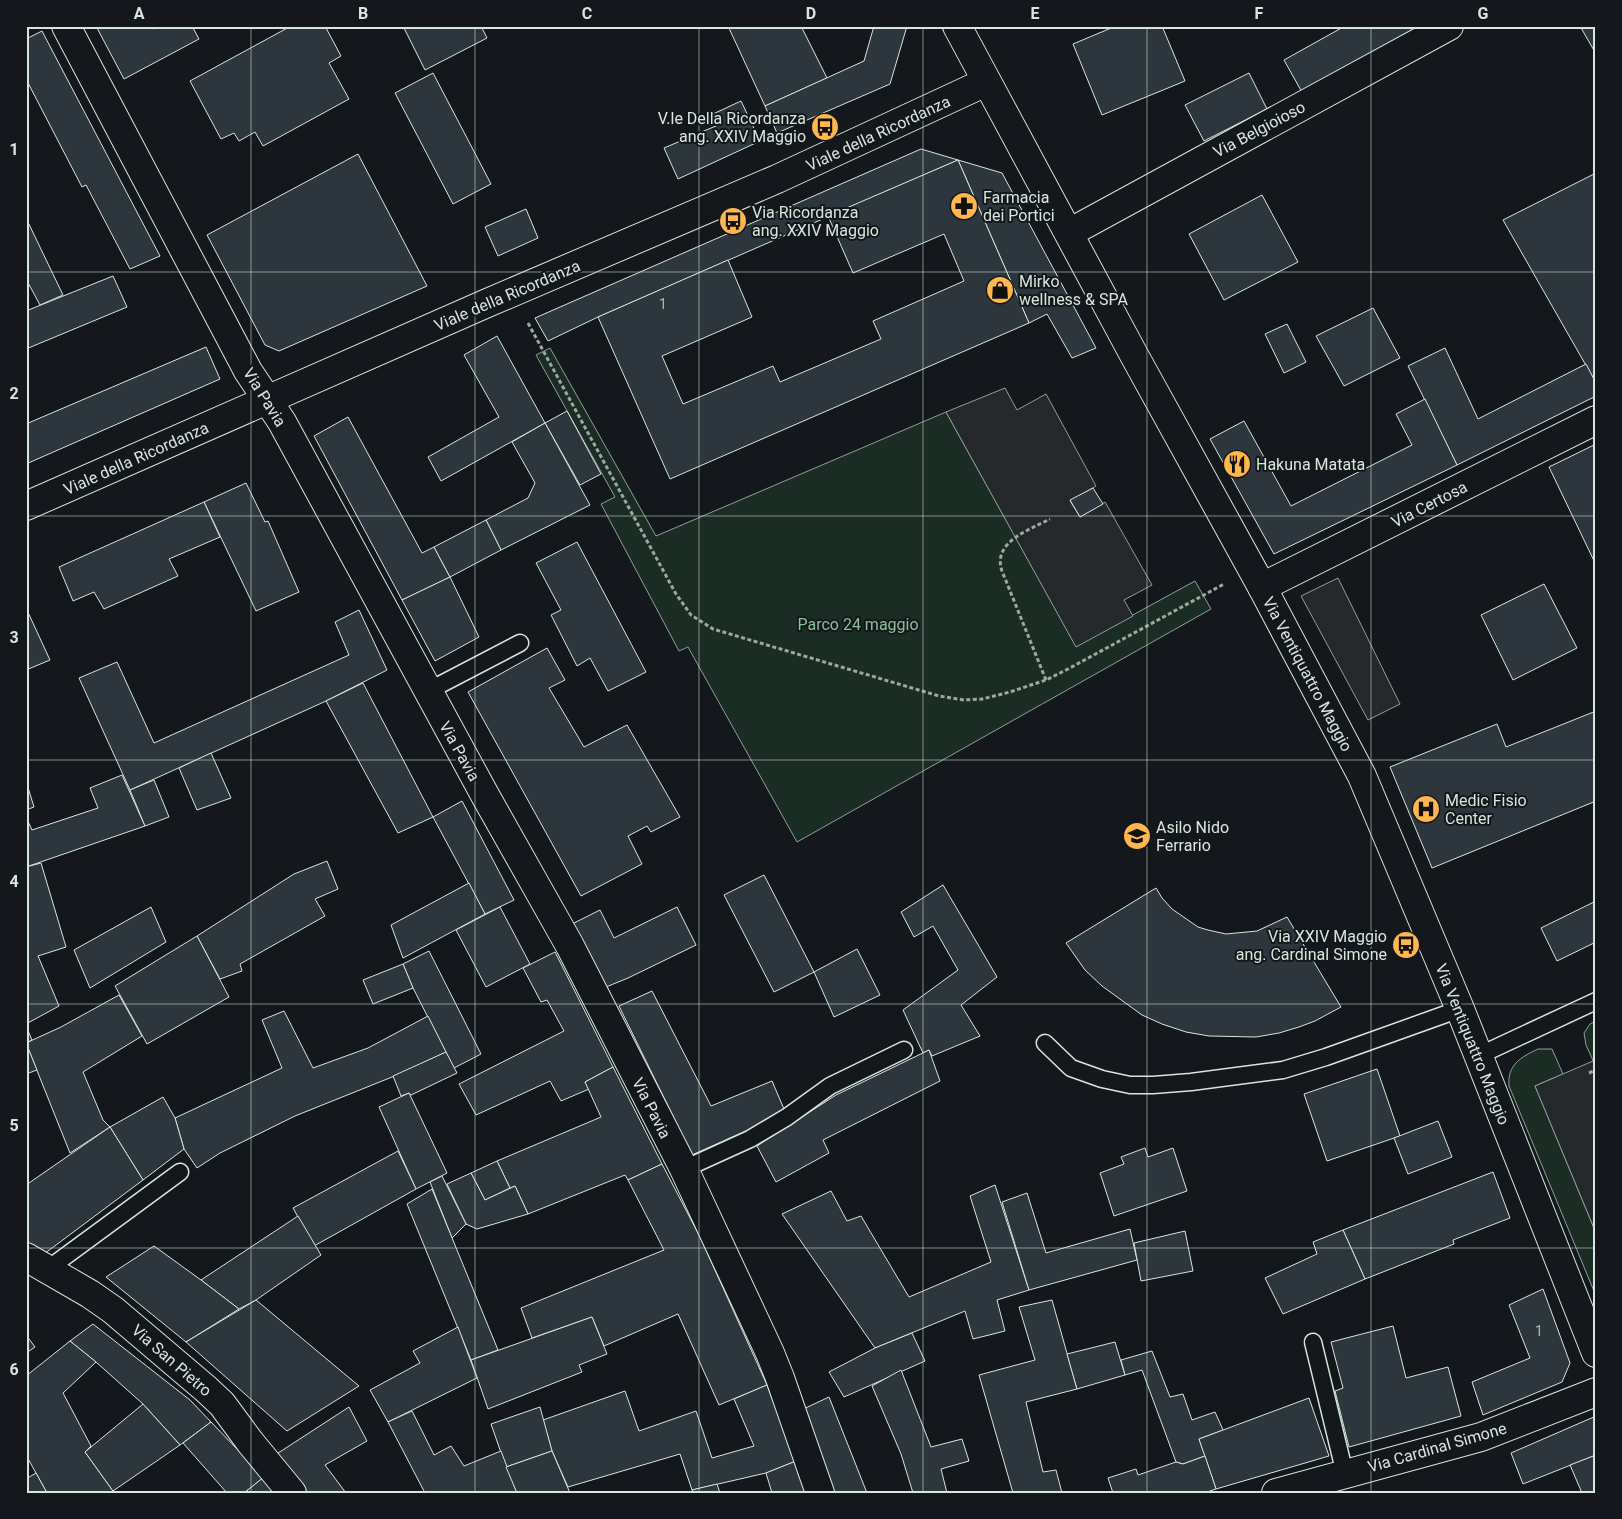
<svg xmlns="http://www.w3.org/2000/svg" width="1622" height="1519" viewBox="0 0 1622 1519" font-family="Roboto,sans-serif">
<rect width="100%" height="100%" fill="#14181c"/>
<!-- green -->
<g fill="#1a2d24" stroke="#939e99">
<polygon points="550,348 656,536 946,412 1076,646 1195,581 1211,609 797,842 688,647 679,651 601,504 615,497 536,355"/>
<polygon points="1596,1021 1596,1067 1586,1045 1584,1033 1590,1024"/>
<path d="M1538 1049H1552L1563 1074 1535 1086 1596 1233V1296L1509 1086C1507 1065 1521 1057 1538 1049Z"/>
</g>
<!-- parking -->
<g fill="#24282b" stroke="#939e99">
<polygon points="1005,388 1017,410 1046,394 1096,486 1070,501 1080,517 1105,502 1152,585 1124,600 1133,616 1076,647 946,412"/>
<polygon points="1338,578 1400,704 1368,720 1301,596"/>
<polygon points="1593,1061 1596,1067 1596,1233 1535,1086"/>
</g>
<!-- building -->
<g fill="#2c363c" stroke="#d8e6dc">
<polygon points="96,26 152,26 153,29 159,26 192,26 199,39 124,79"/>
<polygon points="291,26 325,26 341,56 329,63 349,99 263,146 255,132 239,141 234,133 221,139 190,81"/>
<polygon points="403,26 481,26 487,38 425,70"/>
<polygon points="728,26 801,26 827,78 765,106"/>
<polygon points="874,26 907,26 890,84 777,133 765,106 864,61"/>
<polygon points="1116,26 1162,26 1185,81 1102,115 1073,44"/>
<polygon points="1345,26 1424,26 1303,94 1284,60"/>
<polygon points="1580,26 1596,26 1596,54"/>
<polygon points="42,31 54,54 160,256 130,269 86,185 82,187 26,79 26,39"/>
<polygon points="433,73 491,184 453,204 395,93"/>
<polygon points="1249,73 1267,109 1204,141 1185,105"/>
<polygon points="741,101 760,141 678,179 664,148 718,125 713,114"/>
<polygon points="921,149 1002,173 1096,348 1072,358 1047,314 1029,323 958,160 598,317 548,341 535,318"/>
<polygon points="358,154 427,286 279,351 265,345 207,235"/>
<polygon points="958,160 1029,323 670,479 598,317 728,260 752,317 662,356 683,404 773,366 780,382 881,339 873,321 964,281 944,234 853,273 828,216"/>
<polygon points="1596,173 1596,383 1503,220"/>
<polygon points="1262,195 1298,262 1224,300 1189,234"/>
<polygon points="526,209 538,238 498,256 485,227"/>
<polygon points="26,218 63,295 40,305 26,279"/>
<polygon points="113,276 127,307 26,349 26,311"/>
<polygon points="1373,308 1400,358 1344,386 1316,336"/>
<polygon points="1287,324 1306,362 1284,373 1265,334"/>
<polygon points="497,336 545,423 441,481 428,457 499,417 464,355"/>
<polygon points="206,347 220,379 26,464 26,424"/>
<polygon points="1445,348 1478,419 1586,364 1596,383 1596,396 1457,465 1408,366"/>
<polygon points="1425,399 1457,465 1274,554 1210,439 1244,421 1291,506 1412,445 1396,414"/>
<polygon points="567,411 601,474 580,485 545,423"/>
<polygon points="348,417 422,553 434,547 450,577 402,600 314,436"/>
<polygon points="545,423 590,505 501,550 486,520 528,498 535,483 512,442"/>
<polygon points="1596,444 1596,565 1549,467"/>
<polygon points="246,483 265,522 268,521 299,592 256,611 204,502"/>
<polygon points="1093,488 1103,504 1080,517 1070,500"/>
<polygon points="204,502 220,537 169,559 178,576 104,609 94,592 73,601 59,567"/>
<polygon points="486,520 501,550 450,577 434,547"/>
<polygon points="577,542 646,672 608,691 590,658 577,666 551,615 561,610 536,563"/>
<polygon points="450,577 479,637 435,661 402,600"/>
<polygon points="1544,584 1577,648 1513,680 1481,615"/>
<polygon points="26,608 50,660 26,670"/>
<polygon points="359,610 387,670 326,701 130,790 79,678 117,662 154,743 349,655 335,622"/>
<polygon points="547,648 565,680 549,688 584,747 627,725 680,817 651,832 647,826 628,836 642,864 581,896 468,692"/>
<polygon points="363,683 433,817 398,833 326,701"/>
<polygon points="1596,711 1596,801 1432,868 1390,767 1497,724 1506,747"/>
<polygon points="211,753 231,798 197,810 179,768"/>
<polygon points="122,775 145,826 26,867 26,817 32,830 98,808 90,788"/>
<polygon points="154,780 169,817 145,826 130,790"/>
<polygon points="26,781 34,807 26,810"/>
<polygon points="462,801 514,900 485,914 433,817"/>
<polygon points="327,861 338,889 315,899 325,916 240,964 242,971 220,979 197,936 294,874"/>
<polygon points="41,863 66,947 38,956 59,1006 26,1024 26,867"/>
<polygon points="764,875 814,972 774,992 724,895"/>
<polygon points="469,883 485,914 403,958 391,925"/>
<polygon points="943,885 997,977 961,1005 980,1036 932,1056 929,1050 923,1053 903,1010 958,970 933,926 914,937 901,912"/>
<polygon points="1156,888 1162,898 1172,909 1198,927 1208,930 1226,934 1257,931 1287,917 1341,1007 1315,1021 1299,1027 1279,1033 1256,1037 1209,1036 1186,1032 1162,1024 1142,1015 1102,986 1085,970 1066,943"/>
<polygon points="1596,901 1596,942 1557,961 1541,928"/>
<polygon points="151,907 166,942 90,988 74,950"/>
<polygon points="500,907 530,964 486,987 456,930"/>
<polygon points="677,907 696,945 628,978 601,989 570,925 600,910 614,938"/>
<polygon points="197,936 229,997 147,1044 115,986"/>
<polygon points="857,949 880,995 834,1017 814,972"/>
<polygon points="429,951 481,1054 454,1068 413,988 403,964"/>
<polygon points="555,952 613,1067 585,1082 589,1089 561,1101 550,1081 476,1115 459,1084 564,1031 547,1000 541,1002 523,968"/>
<polygon points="403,964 413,988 373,1004 363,980"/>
<polygon points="652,991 711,1106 772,1081 784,1109 746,1131 692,1155 619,1006"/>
<polygon points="119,995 142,1036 83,1072 103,1120 110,1127 70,1153 26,1043 61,1027"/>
<polygon points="284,1011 313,1068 368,1048 428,1016 446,1052 402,1073 295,1116 220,1153 197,1168 184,1149 175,1118 282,1068 262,1020"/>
<polygon points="26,1026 32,1040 26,1043"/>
<polygon points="26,1043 37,1070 26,1074"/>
<polygon points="929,1050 940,1081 823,1140 829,1153 776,1182 757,1146 836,1095"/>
<polygon points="446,1052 457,1073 411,1095 409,1093 401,1096 393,1076"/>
<polygon points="613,1067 662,1164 628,1180 625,1175 528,1214 515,1186 510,1188 497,1161 601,1117 585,1082"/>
<polygon points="1377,1069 1400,1136 1327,1161 1304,1094"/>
<polygon points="409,1093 447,1173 416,1189 379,1107"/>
<polygon points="163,1097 175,1118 184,1149 143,1180 110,1127"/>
<polygon points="1438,1121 1452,1157 1408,1174 1394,1138"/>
<polygon points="110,1127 143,1180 40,1257 26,1248 26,1185"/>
<polygon points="1145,1148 1148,1157 1173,1148 1187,1191 1114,1216 1100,1173 1124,1164 1121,1157"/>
<polygon points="398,1151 416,1189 314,1246 293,1208"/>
<polygon points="497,1161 510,1188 485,1200 471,1173"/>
<polygon points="662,1164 700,1237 767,1385 719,1405 678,1314 604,1346 592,1317 532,1338 521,1308 664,1250 628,1180"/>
<polygon points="1493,1172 1510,1218 1453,1240 1454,1244 1365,1279 1343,1230"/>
<polygon points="471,1173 485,1200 515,1186 528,1214 477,1229 466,1224 447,1184"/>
<polygon points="442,1176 466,1224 452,1238 430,1182"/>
<polygon points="995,1185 1029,1290 997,1300 1005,1331 973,1339 965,1311 875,1348 782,1214 831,1191 847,1221 861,1216 909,1297 991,1262 970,1196"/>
<polygon points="432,1189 498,1350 471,1360 407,1204"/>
<polygon points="1027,1193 1046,1253 1130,1229 1137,1260 1029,1290 1002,1202"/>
<polygon points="298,1216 321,1255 256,1300 239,1309 201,1280"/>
<polygon points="1343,1230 1365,1279 1283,1314 1265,1278 1317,1254 1313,1242"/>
<polygon points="1185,1231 1193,1271 1141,1281 1134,1243"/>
<polygon points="154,1246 201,1280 239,1309 186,1342 106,1277"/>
<polygon points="1543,1289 1570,1363 1562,1382 1483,1415 1472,1382 1530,1358 1509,1305"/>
<polygon points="256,1300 359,1386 287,1431 186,1342"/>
<polygon points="1052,1300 1077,1389 1026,1402 1043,1472 1056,1470 1062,1493 1013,1493 979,1375 1035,1360 1019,1307"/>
<polygon points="592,1317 607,1354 579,1365 582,1372 488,1409 471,1360"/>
<polygon points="93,1324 190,1400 211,1422 180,1445 143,1404 96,1362 70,1341"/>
<polygon points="1393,1326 1406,1378 1448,1367 1461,1416 1349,1447 1335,1391 1343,1388 1331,1342"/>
<polygon points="458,1327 477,1378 388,1422 370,1390 420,1363 413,1351"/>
<polygon points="912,1333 925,1361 844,1397 829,1372 875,1348"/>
<polygon points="26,1335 35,1347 26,1353"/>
<polygon points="70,1341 96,1362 63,1393 91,1446 85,1452 113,1491 109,1493 47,1493 26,1455 26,1376"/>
<polygon points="1115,1342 1125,1375 1077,1389 1067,1354"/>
<polygon points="1152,1351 1170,1397 1183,1394 1192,1420 1215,1412 1223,1430 1199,1439 1205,1456 1183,1464 1176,1462 1142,1370 1125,1375 1121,1360"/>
<polygon points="901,1370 931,1447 962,1439 969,1461 941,1469 947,1493 913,1493 901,1454 872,1386"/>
<polygon points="767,1385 796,1461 766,1473 692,1490 680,1454 568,1487 552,1451 543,1420 625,1391 639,1431 696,1411 712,1458 754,1446 734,1399"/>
<polygon points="829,1397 867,1493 832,1493 797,1412"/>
<polygon points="1309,1398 1329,1456 1216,1489 1199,1439"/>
<polygon points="143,1404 180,1445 113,1491 85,1452"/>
<polygon points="349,1407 367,1441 325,1465 346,1493 302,1493 272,1457"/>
<polygon points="540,1407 552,1451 506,1467 491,1424"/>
<polygon points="412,1411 434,1455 451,1446 464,1466 501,1451 517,1493 425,1493 388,1422"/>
<polygon points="1596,1416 1596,1455 1523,1484 1511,1453"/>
<polygon points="211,1422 264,1477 244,1493 227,1493 183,1443"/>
<polygon points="552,1451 570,1493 517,1493 506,1467"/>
<polygon points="1596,1455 1596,1493 1582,1493 1570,1465"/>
<polygon points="1205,1456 1216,1489 1204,1493 1113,1493 1108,1478 1136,1469 1138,1475 1176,1462 1183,1464"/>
<polygon points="796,1461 805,1493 772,1493 766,1473"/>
<polygon points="36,1473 47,1493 26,1493 26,1479"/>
<polygon points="264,1477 277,1493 244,1493"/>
<polygon points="717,1484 720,1493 693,1493 692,1490"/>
</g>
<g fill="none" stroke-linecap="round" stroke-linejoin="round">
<!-- lane casing -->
<g stroke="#d8e6dc" stroke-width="19">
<g id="lane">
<polyline points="428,691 520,643"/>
<polyline points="1045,1043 1071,1068 1102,1079 1130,1085 1153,1085 1191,1082 1283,1070 1326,1057 1460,1009"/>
<polyline points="1478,1056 1596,1001"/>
<polyline points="684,1169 750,1139 787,1117 830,1086 904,1050"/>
<polyline points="48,1269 180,1172"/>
<polyline points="1313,1342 1345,1474"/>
</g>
</g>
<!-- street casing -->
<g stroke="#d8e6dc" stroke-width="30">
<g id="street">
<polyline points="66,26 248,371 282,422 486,797 570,946 684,1169 770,1353 780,1378 820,1493"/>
<polyline points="957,26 1134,355 1262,587 1362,776 1460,1009 1596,1353"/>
<polyline points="1069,233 1449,26"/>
<polyline points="26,506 485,304 777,179 986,82"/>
<polyline points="1262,587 1596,420"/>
<polyline points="26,1257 90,1294 113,1310 206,1389 222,1404 250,1442 292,1493"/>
<polyline points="1276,1493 1481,1437 1596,1392"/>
</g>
</g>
<!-- path -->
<g stroke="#9da8a2" stroke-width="3" stroke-dasharray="4 2.5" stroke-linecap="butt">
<polyline points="528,323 676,594 691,615 713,629 939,696 964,700 982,699 1010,692 1046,680 1068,669 1224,584"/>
<path d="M1046 680 1002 571C992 542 1029 530 1050 519"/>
<polyline points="1589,1073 1596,1070"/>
</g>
<!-- lane -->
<use href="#lane" stroke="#14181c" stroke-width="16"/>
<!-- street -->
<use href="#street" stroke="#14181c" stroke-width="28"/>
</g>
<!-- grid -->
<path fill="none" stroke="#d8e6dc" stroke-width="1" stroke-opacity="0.55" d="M251 26V1493M475 26V1493M699 26V1493M923 26V1493M1147 26V1493M1371 26V1493M26 272H1596M26 516H1596M26 760H1596M26 1004H1596M26 1248H1596"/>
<!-- icons -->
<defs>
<g id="bus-disc" transform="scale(1.4375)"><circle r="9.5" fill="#ffb74d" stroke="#14181c"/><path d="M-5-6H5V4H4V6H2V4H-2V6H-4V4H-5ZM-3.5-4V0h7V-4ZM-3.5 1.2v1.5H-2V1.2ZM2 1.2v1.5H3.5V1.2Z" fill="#111"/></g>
<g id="pharmacy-disc" transform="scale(1.4375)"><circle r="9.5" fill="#ffb74d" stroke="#14181c"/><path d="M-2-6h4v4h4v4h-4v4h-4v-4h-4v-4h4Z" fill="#111"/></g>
<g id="shop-disc" transform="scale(1.4375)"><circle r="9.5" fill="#ffb74d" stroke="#14181c"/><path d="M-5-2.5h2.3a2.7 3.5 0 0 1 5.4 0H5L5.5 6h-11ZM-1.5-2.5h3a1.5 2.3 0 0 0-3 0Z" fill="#111"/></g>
<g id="restaurant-disc" transform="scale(1.4375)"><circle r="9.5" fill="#ffb74d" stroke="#14181c"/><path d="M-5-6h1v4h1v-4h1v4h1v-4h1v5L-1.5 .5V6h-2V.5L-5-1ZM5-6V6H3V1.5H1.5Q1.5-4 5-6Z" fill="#111"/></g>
<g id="hospital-disc" transform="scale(1.4375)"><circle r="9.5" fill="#ffb74d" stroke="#14181c"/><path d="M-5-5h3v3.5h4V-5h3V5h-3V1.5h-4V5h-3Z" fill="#111"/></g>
<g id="school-disc" transform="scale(1.4375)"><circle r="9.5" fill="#ffb74d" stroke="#14181c"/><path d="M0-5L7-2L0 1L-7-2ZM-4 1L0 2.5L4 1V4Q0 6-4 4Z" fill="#111"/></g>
</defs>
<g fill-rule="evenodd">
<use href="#bus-disc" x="825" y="127"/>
<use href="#pharmacy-disc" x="964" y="206"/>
<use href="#bus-disc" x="733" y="221"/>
<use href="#shop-disc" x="1000" y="290"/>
<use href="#restaurant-disc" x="1237" y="464"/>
<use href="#hospital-disc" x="1426" y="809"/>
<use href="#school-disc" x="1137" y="836"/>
<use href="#bus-disc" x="1406" y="945"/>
</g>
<g text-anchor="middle" stroke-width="4" stroke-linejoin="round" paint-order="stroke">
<!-- number labels -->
<g font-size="14" fill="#adbab4">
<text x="663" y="309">1</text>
<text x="1539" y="1336">1</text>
</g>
<!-- poi labels -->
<g font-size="16" fill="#d8e6dc" stroke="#14181c" text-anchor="start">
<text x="806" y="124" text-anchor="end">V.le Della Ricordanza<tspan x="806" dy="18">ang. XXIV Maggio</tspan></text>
<text x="983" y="203">Farmacia<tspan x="983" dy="18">dei Portici</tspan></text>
<text x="752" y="218">Via Ricordanza<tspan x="752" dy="18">ang. XXIV Maggio</tspan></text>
<text x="1019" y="287">Mirko<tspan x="1019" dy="18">wellness &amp; SPA</tspan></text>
<text x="1256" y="470">Hakuna Matata</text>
<text x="1445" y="806">Medic Fisio<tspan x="1445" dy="18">Center</tspan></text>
<text x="1156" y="833">Asilo Nido<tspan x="1156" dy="18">Ferrario</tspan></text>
<text x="1387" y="942" text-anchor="end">Via XXIV Maggio<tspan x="1387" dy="18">ang. Cardinal Simone</tspan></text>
</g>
<!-- street labels -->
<g font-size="16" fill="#d8e6dc" stroke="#14181c">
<text transform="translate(1259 129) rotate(-28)" y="6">Via Belgioioso</text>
<text transform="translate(878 133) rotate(-25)" y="6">Viale della Ricordanza</text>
<text transform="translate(507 295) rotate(-23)" y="6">Viale della Ricordanza</text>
<text transform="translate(265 397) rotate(58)" y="6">Via Pavia</text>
<text transform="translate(136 458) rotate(-24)" y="6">Viale della Ricordanza</text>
<text transform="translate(1429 504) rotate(-27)" y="6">Via Certosa</text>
<text transform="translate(1308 674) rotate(62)" y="6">Via Ventiquattro Maggio</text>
<text transform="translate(460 751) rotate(61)" y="6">Via Pavia</text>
<text transform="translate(1473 1044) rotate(68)" y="6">Via Ventiquattro Maggio</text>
<text transform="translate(652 1108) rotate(63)" y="6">Via Pavia</text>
<text transform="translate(172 1360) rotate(41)" y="6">Via San Pietro</text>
<text transform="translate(1437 1447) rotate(-16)" y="6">Via Cardinal Simone</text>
</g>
<!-- park labels -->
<g font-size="16" fill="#8ac095" stroke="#14181c">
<text x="858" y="630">Parco 24 maggio</text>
</g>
</g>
<!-- border -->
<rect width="1622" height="1519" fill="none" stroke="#14181c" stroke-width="55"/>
<rect x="28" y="28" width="1566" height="1464" fill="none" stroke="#d8e6dc" stroke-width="2"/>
<g font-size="16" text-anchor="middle" font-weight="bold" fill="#d8e6dc">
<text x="139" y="19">A</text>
<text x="363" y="19">B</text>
<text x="587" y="19">C</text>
<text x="811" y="19">D</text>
<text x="1035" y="19">E</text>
<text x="1259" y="19">F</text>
<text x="1483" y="19">G</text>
<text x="14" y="155">1</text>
<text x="14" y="399">2</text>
<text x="14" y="643">3</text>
<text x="14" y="887">4</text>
<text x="14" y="1131">5</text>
<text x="14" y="1375">6</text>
</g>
</svg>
